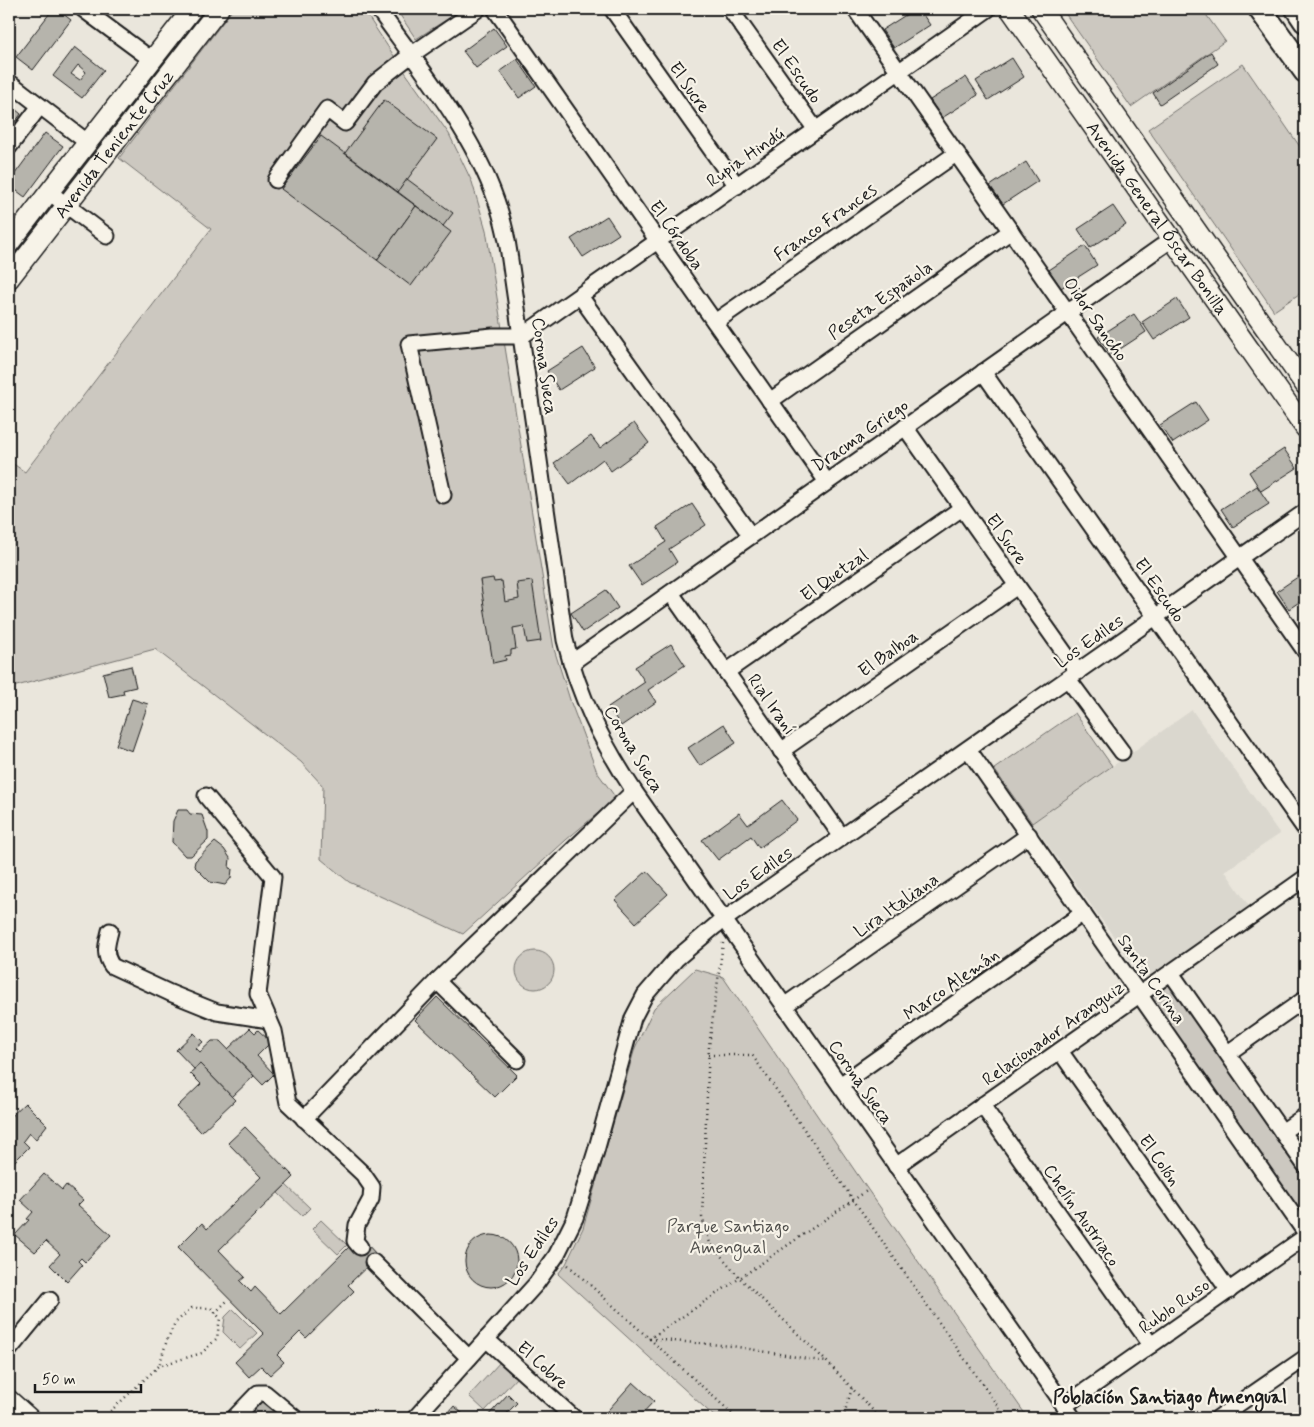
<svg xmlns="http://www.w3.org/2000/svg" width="1314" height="1427" viewBox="0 0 1314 1427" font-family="Mynerve,sans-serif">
<rect width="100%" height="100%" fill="#eae6dc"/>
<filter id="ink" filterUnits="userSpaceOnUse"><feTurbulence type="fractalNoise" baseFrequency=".02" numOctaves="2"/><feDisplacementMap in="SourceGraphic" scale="10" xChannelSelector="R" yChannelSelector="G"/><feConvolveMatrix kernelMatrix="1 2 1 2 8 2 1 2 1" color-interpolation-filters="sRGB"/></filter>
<g filter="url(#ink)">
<!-- built -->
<polygon fill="#dad7ce" points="1192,710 1280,834 1225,871 1251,909 1147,983 1032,823"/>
<!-- green -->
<g fill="#ccc8c0" stroke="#74726e">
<polygon points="233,9 363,9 400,65 449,134 472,182 486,230 554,649 571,703 597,772 616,798 566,840 463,934 349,882 321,859 323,786 301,762 155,649 9,688 9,461 25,472 211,229 119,158"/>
<polygon points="396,9 463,9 416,39"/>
<polygon points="1062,9 1202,9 1225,41 1131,107"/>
<polygon points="1243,64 1305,154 1305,290 1274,311 1148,129"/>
<polygon points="1075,713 1112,766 1032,823 994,769"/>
<circle cx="535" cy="970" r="19"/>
<polygon points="695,969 723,977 868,1190 1028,1418 716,1418 558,1274 566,1264 583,1228 635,1048 654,1008"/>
<polygon points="1173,982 1305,1173 1305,1220 1151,998"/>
<polygon points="286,1185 310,1208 302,1216 278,1193"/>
<polygon points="321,1220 347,1245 338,1254 312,1229"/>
<polygon points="233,1309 257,1333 240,1349 223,1332 225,1317"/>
<polygon points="501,1361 518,1376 485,1411 469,1396"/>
</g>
<!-- building -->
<g fill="#b6b4ac" stroke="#1c1c1c" fill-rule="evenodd">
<polygon points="53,9 57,9 71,20 33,70 16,57"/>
<polygon points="915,9 919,9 930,25 894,48 882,30"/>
<polygon points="494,28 507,46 476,68 463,51"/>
<path d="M75 47 104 70 82 98 53 76ZM78 65 86 72 80 80 71 74Z"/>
<polygon points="1211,52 1218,64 1160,104 1153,93"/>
<polygon points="1012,58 1024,77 988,100 976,81"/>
<polygon points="517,59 536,86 519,98 500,71"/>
<polygon points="966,77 978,95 942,118 930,100"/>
<polygon points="384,100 437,139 398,192 345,153"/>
<polygon points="9,104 21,114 9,131"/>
<polygon points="45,133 63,146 25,197 9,185 9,182"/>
<polygon points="321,136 416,206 377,260 281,189"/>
<polygon points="1026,162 1038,181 1003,204 990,186"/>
<polygon points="407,179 453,213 443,226 398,192"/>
<polygon points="416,206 451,232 411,286 377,260"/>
<polygon points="1113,206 1126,225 1090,248 1078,229"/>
<polygon points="607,216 619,234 583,257 571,239"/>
<polygon points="1085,246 1097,265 1061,288 1049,270"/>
<polygon points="1177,299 1189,317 1154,340 1142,322"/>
<polygon points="1134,314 1146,332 1111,355 1098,337"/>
<polygon points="583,348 595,367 559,390 547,371"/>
<polygon points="1196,402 1208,420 1173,443 1160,425"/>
<polygon points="634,423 649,443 611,471 603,459 570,484 554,463 591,436 600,448"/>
<polygon points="1284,449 1297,468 1261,491 1249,472"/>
<polygon points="1257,486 1269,504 1233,527 1221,509"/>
<polygon points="692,504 706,525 669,549 677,562 642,585 629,566 666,542 657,527"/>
<polygon points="1305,572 1305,598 1289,609 1277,591"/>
<polygon points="493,578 494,582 502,581 505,602 519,599 517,583 532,581 541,641 527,643 524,626 513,628 516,649 511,650 511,655 505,656 506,660 493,663 480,580"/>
<polygon points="606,590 618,608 583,632 571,613"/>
<polygon points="671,644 685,665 648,690 656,702 621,726 608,707 645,682 635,667"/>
<polygon points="131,666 136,687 123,690 124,694 109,697 103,673"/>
<polygon points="132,699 148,704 132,751 116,745"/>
<polygon points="724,724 736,743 700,766 688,748"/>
<polygon points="782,800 797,820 759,848 751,836 718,860 702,840 739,813 748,825"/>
<polygon points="178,810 187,810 190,814 202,815 208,832 208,840 191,856 185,856 172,842 173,821"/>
<polygon points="215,842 224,849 230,858 229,868 232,869 231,878 225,885 210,882 194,866 195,861"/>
<polygon points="647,871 668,894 636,923 615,900"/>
<polygon points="437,997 517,1075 495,1097 415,1020"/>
<polygon points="250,1028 255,1033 258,1030 271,1042 257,1056 274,1074 263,1085 228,1049"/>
<polygon points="194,1033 203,1042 196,1048 200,1052 212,1041 220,1041 254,1076 232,1097 200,1064 194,1069 176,1050"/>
<polygon points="200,1064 235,1100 201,1132 177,1107 201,1084 190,1073"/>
<polygon points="25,1103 47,1125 36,1139 29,1133 23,1141 29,1147 10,1166 9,1165 9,1118"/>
<polygon points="245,1127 294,1177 219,1250 245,1277 240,1281 251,1292 255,1287 281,1314 351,1245 365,1242 378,1256 348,1285 354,1291 306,1338 300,1332 277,1355 284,1362 270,1375 261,1366 249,1377 235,1362 264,1334 178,1247 202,1223 207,1229 261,1177 228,1143"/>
<polygon points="44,1174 62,1190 66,1185 83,1200 78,1205 111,1235 85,1262 81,1258 78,1261 82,1265 67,1282 50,1265 60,1254 46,1241 35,1252 15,1235 29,1220 27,1219 33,1212 20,1200"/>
<circle cx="491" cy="1261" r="26"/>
<polygon points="633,1382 654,1401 638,1418 601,1418"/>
<polygon points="508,1394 517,1403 502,1418 486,1418"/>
<polygon points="265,1396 290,1418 245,1418"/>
<polygon points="454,1406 463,1414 459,1418 444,1418"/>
</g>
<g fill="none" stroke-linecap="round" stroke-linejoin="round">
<!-- minor casing -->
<g stroke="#1c1c1c" stroke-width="19">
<g id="minor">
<polyline points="83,9 152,60"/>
<path d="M378 9C423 72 477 137 500 212 504 225 507 239 509 253L565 640C579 696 602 743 634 791L1073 1418"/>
<polyline points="495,9 827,482"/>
<polyline points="612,9 737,186"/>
<polyline points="730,9 816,130"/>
<polyline points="855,9 1305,651"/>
<polyline points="9,82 87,142"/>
<polyline points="9,147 40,106"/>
<polyline points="276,180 327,109 345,123 375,83 411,55 478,9"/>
<polyline points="49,192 107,236"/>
<polyline points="580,296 751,536"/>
<polyline points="715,322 957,153"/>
<polyline points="983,372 1305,829"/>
<polyline points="770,401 1011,231"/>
<polyline points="905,427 1078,672"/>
<polyline points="443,495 409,344 493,336 522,336 988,9"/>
<polyline points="671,593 842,837"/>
<polyline points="571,663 1172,239"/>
<polyline points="726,672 962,508"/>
<polyline points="1068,679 1122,752"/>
<polyline points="968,749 1305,1232"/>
<polyline points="781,751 1017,586"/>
<polyline points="206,796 273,877 258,994 274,1031 288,1103 363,1174 372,1187 371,1199 357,1225 355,1241 360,1247"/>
<path d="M110 931C107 944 103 954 112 966L170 993 217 1012 269 1020"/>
<polyline points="1171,973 1305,1165"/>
<polyline points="437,981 517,1060"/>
<polyline points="784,1006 1029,835"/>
<polyline points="1060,1051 1229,1291"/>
<polyline points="1228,1053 1305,999"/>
<polyline points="840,1085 1083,913"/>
<polyline points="982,1105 1151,1345"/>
<polyline points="304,1119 437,981 634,791"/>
<polyline points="1282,1132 1305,1116"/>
<polyline points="896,1166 1305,878"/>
<polyline points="373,1262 469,1358"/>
<polyline points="486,1339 574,1418"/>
<polyline points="9,1350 50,1300"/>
<polyline points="1064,1406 1305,1237"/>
<polyline points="234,1418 258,1393 265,1393 295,1418"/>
<polyline points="415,1418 536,1284 556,1256 575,1218 596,1151 633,1018 645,995 676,959 715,926 1305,512"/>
<polyline points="1218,1418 1305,1358"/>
</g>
</g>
<!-- major casing -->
<g stroke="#1c1c1c" stroke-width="22">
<g id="major">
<path id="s1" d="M1010 9 1305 428"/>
<polyline points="1041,9 1305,385"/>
<polyline points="9,244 49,192 192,9"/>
<path id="s2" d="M9 279 219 9"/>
<polyline points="9,1400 29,1418"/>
</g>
</g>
<!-- highway casing -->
<g stroke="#1c1c1c" stroke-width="26">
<g id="highway">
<polyline points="1260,9 1305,71"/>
<polyline points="1297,9 1305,21"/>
</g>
</g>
<!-- path -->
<g stroke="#1c1c1c" stroke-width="2.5" stroke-dasharray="1 4" stroke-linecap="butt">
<polyline points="723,943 709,1046 702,1217 710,1243 740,1278 868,1190"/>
<polyline points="708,1055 752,1055 1006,1418"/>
<polyline points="568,1265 737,1418"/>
<polyline points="215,1313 229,1299"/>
<polyline points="649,1339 740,1278 827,1362 880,1418"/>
<polyline points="650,1339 732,1346 826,1362"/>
<polyline points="103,1418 159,1366 202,1353 217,1338 220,1318 211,1308 192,1308 175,1323 167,1340 159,1366"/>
<polyline points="843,1418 852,1388"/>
<polyline points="1046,1418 1053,1414"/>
</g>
<!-- minor -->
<use href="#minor" stroke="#f7f3e8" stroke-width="15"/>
<!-- major -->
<use href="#major" stroke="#f7f3e8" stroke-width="19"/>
<!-- highway -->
<use href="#highway" stroke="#f7f3e8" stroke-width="22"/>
</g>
</g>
<g text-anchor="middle" stroke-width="4.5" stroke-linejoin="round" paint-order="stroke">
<!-- street labels -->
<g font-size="18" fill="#1c1c1c" stroke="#f7f3e8">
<text transform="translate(797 71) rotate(55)" y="6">El Escudo</text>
<text transform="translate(690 87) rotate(55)" y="6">El Sucre</text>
<text dy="6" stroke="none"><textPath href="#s2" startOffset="171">Avenida Teniente Cruz</textPath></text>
<text transform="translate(745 157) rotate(-35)" y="6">Rupia Hindú</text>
<text dy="6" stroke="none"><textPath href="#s1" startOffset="256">Avenida General Óscar Bonilla</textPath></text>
<text transform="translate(825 222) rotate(-35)" y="6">Franco Frances</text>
<text transform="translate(677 235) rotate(55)" y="6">El Córdoba</text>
<text transform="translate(880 300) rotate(-35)" y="6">Peseta Española</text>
<text transform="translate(1096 319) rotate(55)" y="6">Oidor Sancho</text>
<text transform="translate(545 366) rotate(82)" y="6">Corona Sueca</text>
<text transform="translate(860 435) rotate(-35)" y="6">Dracma Griego</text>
<text transform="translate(1007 539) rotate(55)" y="6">El Sucre</text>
<text transform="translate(834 575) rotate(-35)" y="6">El Quetzal</text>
<text transform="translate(1160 590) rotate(55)" y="6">El Escudo</text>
<text transform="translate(1089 641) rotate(-35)" y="6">Los Ediles</text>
<text transform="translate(888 653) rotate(-35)" y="6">El Balboa</text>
<text transform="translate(772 704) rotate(55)" y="6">Rial Iraní</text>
<text transform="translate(634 749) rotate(59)" y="6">Corona Sueca</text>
<text transform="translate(758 873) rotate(-35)" y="6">Los Ediles</text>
<text transform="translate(896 905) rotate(-35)" y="6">Lira Italiana</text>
<text transform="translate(1152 979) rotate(55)" y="6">Santa Corina</text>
<text transform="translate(951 984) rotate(-35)" y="6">Marco Alemán</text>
<text transform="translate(1053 1033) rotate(-35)" y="6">Relacionador Aranguiz</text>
<text transform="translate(861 1082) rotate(55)" y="6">Corona Sueca</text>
<text transform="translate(1160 1160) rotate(55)" y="6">El Colón</text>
<text transform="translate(1082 1215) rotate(55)" y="6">Chelín Austriaco</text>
<text transform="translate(532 1251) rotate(-56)" y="6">Los Ediles</text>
<text transform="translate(1174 1306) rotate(-35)" y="6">Rublo Ruso</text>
<text transform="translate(543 1365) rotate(42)" y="6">El Cobre</text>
</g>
<!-- park labels -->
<g font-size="18" fill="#51504d" stroke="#f7f3e8">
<text x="728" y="1232">Parque Santiago<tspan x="728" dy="21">Amengual</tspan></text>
</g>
<!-- neighbourhood labels -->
<g font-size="19" font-weight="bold" fill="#1c1c1c" stroke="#f7f3e8">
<text x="1170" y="1403">Población Santiago Amengual</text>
</g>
</g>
<!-- margin -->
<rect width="1314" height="1427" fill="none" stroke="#f7f3e8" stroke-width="30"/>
<rect x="15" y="15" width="1284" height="1397" fill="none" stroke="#1c1c1c" stroke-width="2" filter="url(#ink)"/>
<!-- scale -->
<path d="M35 1384v8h106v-8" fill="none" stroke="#1c1c1c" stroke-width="2.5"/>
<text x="42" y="1384" font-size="15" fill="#1c1c1c" stroke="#f7f3e8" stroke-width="4" paint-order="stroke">50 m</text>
</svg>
